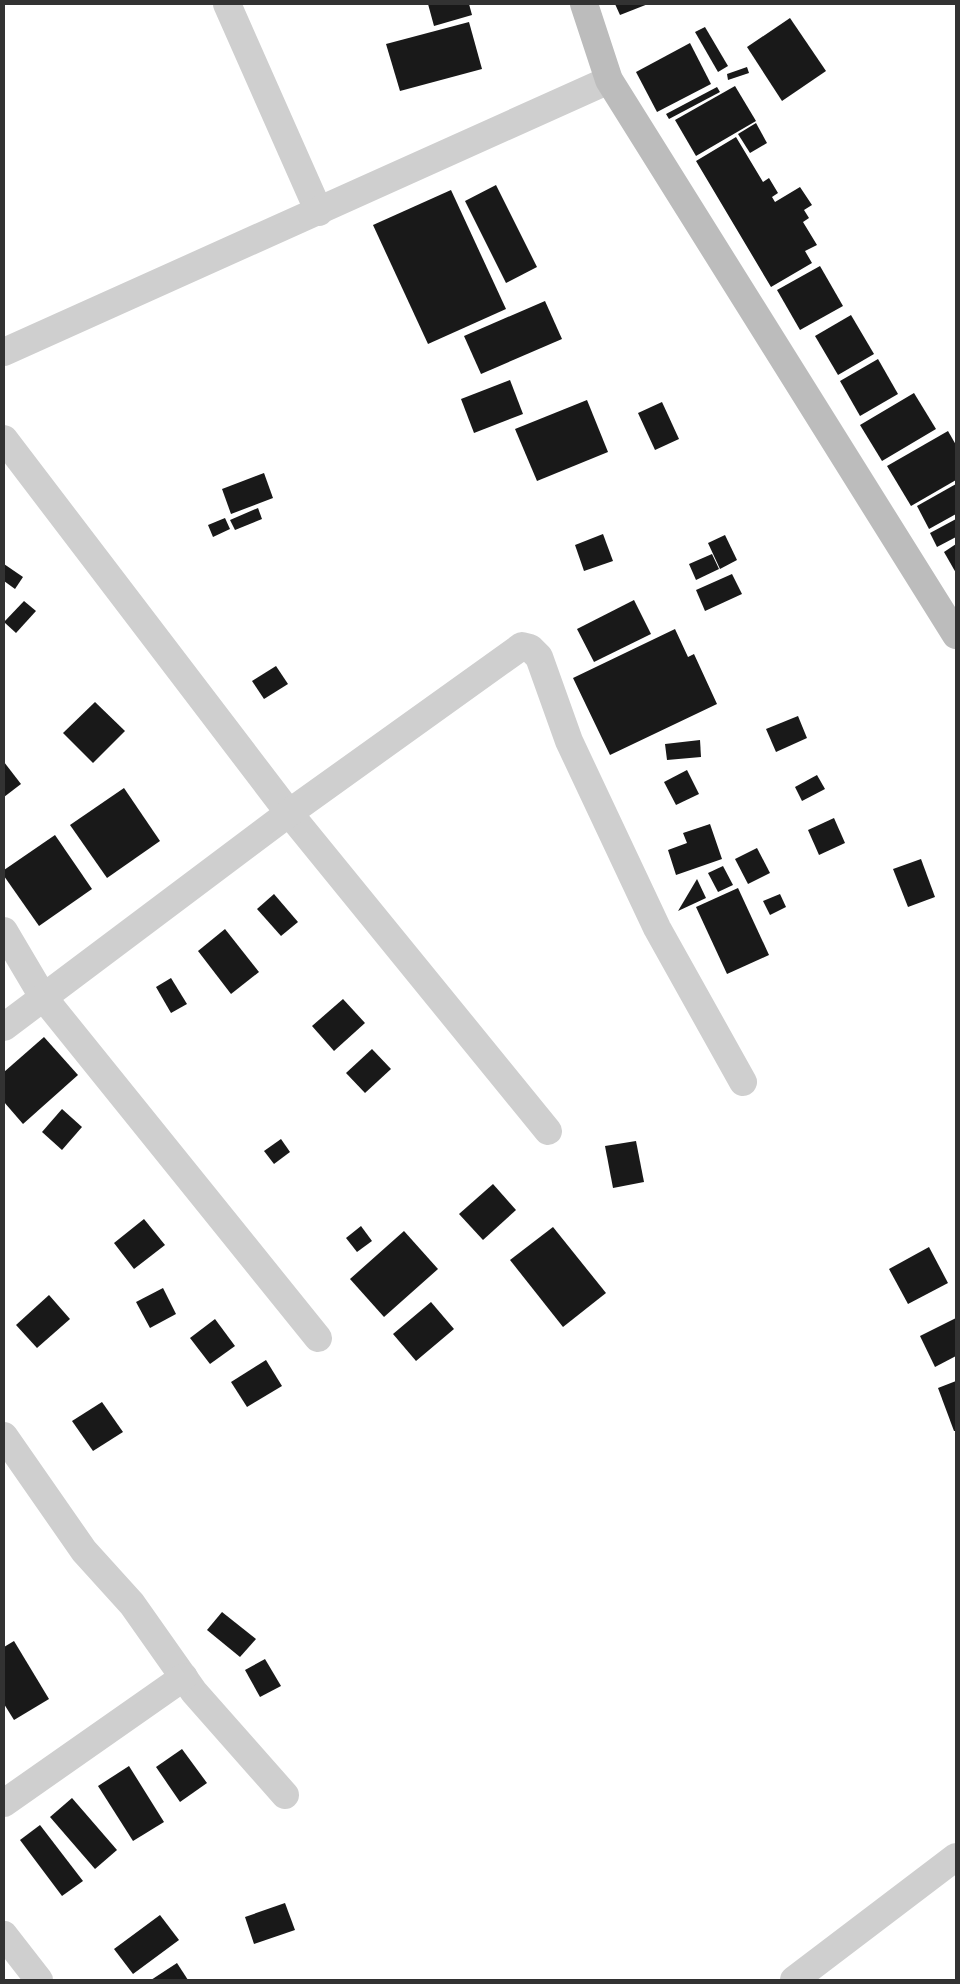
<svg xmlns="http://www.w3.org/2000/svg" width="960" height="1984" viewBox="0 0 960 1984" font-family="'Nunito Sans',sans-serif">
<rect width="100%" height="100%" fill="#fff"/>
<!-- building -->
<g fill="#191919">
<polygon points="428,4 469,4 472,15 434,26"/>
<polygon points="615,4 648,4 620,15"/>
<polygon points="790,18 826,71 782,101 747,47"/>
<polygon points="469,22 482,69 400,91 386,44"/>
<polygon points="705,27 728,66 718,72 695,32"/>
<polygon points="690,43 711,84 657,112 636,72"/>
<polygon points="747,67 749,73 728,80 727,74"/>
<polygon points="735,86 756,121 696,156 675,120"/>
<polygon points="717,87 720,92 669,119 666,114"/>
<polygon points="756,123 767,143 750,153 738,134"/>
<polygon points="736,137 763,182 769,178 778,193 772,197 775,202 800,187 812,205 804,210 809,218 803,222 817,245 805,251 812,263 771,287 696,161"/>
<polygon points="496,185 537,267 506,283 465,201"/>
<polygon points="451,190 506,309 428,344 373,225"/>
<polygon points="820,266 843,306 800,330 777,290"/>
<polygon points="545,301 562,339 481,374 464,336"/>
<polygon points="851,315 874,354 838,375 815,336"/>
<polygon points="878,359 898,394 860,416 840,381"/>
<polygon points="510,380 523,414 474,433 461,399"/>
<polygon points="914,393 936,429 882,461 860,425"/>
<polygon points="587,400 608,452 537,481 515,429"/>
<polygon points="662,402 679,439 655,450 638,413"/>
<polygon points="948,431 956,445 956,480 911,506 887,466"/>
<polygon points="264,473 273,498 231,514 222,489"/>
<polygon points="956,484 956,514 929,529 917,506"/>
<polygon points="258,508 262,519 235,530 230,520"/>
<polygon points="225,518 230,529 213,537 208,525"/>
<polygon points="956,519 956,537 937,547 930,533"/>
<polygon points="603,534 613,561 584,571 575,545"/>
<polygon points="725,535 737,560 720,569 708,543"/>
<polygon points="956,544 956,573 944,552"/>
<polygon points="712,554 719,569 696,580 689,564"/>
<polygon points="4,564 23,577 15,589 4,581"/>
<polygon points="732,574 742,594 705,611 696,590"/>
<polygon points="634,600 651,634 594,662 577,629"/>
<polygon points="24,601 36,611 16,633 4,622"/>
<polygon points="675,629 688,657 694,654 717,704 610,755 573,678"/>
<polygon points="276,666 288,684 264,699 252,681"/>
<polygon points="95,702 125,731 93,763 63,733"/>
<polygon points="798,716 807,738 776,752 766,729"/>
<polygon points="700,740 701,757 667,760 665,744"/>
<polygon points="4,762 21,784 4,797"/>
<polygon points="687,770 699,794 676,805 664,782"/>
<polygon points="817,775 825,789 802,801 795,787"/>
<polygon points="124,788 160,841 107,878 70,825"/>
<polygon points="834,818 845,843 819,855 808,830"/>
<polygon points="710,824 722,859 676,875 668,850 687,843 683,833"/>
<polygon points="55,835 92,889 39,926 4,876 4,870"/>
<polygon points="757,848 770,873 748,884 735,859"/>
<polygon points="921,859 935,897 908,907 893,869"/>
<polygon points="723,866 733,885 718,892 708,873"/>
<polygon points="697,879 706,898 678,911"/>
<polygon points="738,888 769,955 727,974 696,907"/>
<polygon points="274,894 298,922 281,936 257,909"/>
<polygon points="780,894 786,907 770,915 763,901"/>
<polygon points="225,929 259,972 231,994 198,951"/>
<polygon points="171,978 187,1004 171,1013 156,987"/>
<polygon points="343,999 365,1023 334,1051 312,1026"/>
<polygon points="44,1037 78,1075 23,1124 4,1102 4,1072"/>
<polygon points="372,1049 391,1069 365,1093 346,1073"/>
<polygon points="62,1109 82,1127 62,1150 42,1132"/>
<polygon points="281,1139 290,1152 274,1164 264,1151"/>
<polygon points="636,1141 644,1182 613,1188 605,1146"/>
<polygon points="493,1184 516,1210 483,1240 459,1214"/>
<polygon points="144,1219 165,1245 134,1269 114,1243"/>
<polygon points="361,1226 372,1241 357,1252 346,1238"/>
<polygon points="553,1227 606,1293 563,1327 510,1260"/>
<polygon points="404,1231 438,1269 384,1317 350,1279"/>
<polygon points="929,1247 948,1283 908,1304 889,1269"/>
<polygon points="163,1288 176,1314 150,1328 136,1302"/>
<polygon points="49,1295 70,1319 37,1348 16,1325"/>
<polygon points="431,1302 454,1329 416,1361 393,1334"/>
<polygon points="956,1318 956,1356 935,1367 920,1336"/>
<polygon points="215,1319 235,1346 210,1364 190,1338"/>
<polygon points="266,1360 282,1386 247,1407 231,1382"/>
<polygon points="956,1381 956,1431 954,1431 938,1388"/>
<polygon points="102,1402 123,1432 93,1451 72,1421"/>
<polygon points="222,1612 256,1639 240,1657 207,1630"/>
<polygon points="14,1641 49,1699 14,1720 4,1704 4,1647"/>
<polygon points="265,1659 281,1686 260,1697 245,1670"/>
<polygon points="182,1749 207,1783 180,1802 156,1767"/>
<polygon points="129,1766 164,1822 133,1841 98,1786"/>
<polygon points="72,1798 117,1850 95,1869 50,1817"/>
<polygon points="40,1825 83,1881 62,1896 20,1840"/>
<polygon points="285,1903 295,1930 254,1944 245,1917"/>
<polygon points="160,1915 179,1940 133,1974 114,1949"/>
<polygon points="177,1963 188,1980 151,1980"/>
</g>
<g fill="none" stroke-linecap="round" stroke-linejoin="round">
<!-- street -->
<g stroke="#cfcfcf" stroke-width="28">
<polyline points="227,4 319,212"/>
<polyline points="4,352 609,80"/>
<polyline points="4,439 289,813 548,1131"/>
<polyline points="4,931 43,997 318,1338"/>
<polyline points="4,1027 289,813 522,646 530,648 539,657 569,741 657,928 743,1082"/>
<polyline points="4,1436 84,1551 132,1604 194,1692 285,1795"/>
<polyline points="4,1803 184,1677"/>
<polyline points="4,1935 39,1980"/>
<polyline points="794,1980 956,1857"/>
</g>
<!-- secondary -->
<polyline stroke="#bcbcbc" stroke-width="28" points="584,4 609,80 956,635"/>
</g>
<!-- border -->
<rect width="960" height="1984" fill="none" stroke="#323232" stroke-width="10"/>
</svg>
